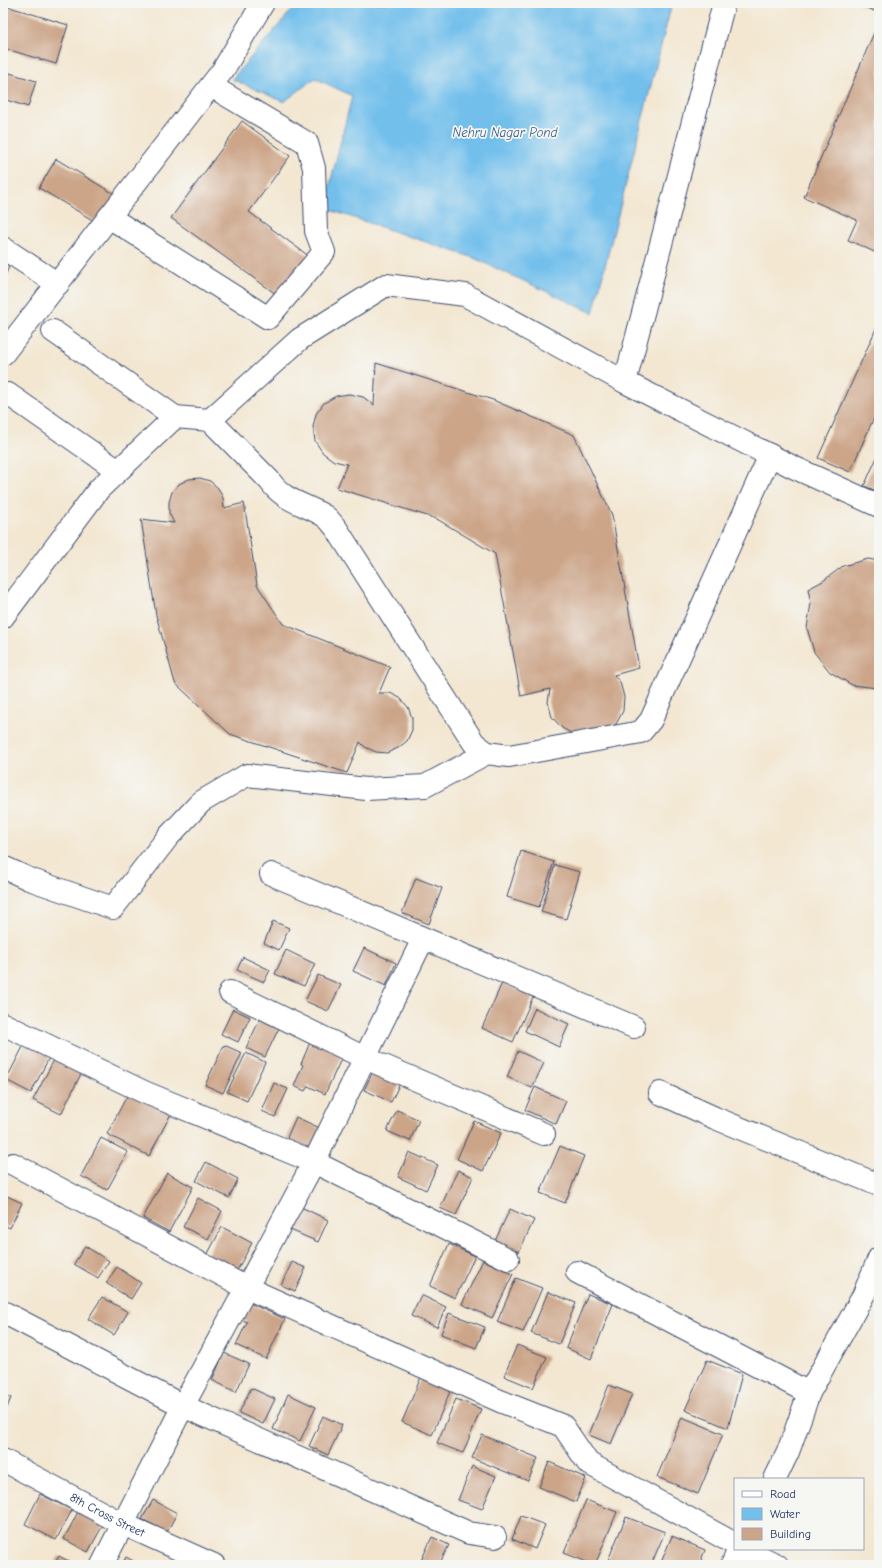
<svg xmlns="http://www.w3.org/2000/svg" width="882" height="1568" viewBox="0 0 882 1568" font-family="'Comic Neue',sans-serif">
<rect width="100%" height="100%" fill="#f6f6f2"/>
<filter id="ink" filterUnits="userSpaceOnUse"><feTurbulence type="fractalNoise" baseFrequency=".025" numOctaves="2"/><feDisplacementMap in="SourceGraphic" scale="8" xChannelSelector="R" yChannelSelector="G"/><feConvolveMatrix kernelMatrix="1 2 1 2 8 2 1 2 1" color-interpolation-filters="sRGB"/></filter>
<filter id="wash" filterUnits="userSpaceOnUse"><feTurbulence type="fractalNoise" baseFrequency=".012" numOctaves="4" result="noise"/><feDisplacementMap in="SourceGraphic" scale="16" xChannelSelector="R" yChannelSelector="G"/><feGaussianBlur stdDeviation="0.9" result="paint"/><feColorMatrix in="noise" values="0 0 0 0 0 0 0 0 0 0 0 0 0 0 0 0 0 1.4 0 .05"/><feComposite in="paint" operator="in"/></filter>
<g filter="url(#wash)">
<rect width="100%" height="100%" fill="#f3e7d2"/>
<!-- water -->
<polygon fill="#72bfec" stroke="#4677a5" points="298,3 672,3 593,313 474,258 324,208 352,96 315,78 284,102 232,79"/>
<g id="blocks">
<!-- building -->
<g fill="#cca589">
<polygon points="857,3 879,3 879,13"/>
<polygon points="3,5 68,25 56,64 3,48"/>
<polygon points="879,21 879,254 848,240 857,220 804,197"/>
<polygon points="3,71 36,81 28,107 3,99"/>
<polygon points="242,121 290,156 249,212 310,257 280,297 171,218"/>
<polygon points="56,159 116,195 99,224 39,188"/>
<polygon points="3,264 9,267 3,280"/>
<polygon points="879,322 879,406 850,472 818,458"/>
<polygon points="376,363 493,400 574,435 612,515 639,668 614,675 620,682 624,697 623,711 616,724 604,733 575,735 562,728 552,717 548,702 550,689 521,696 495,554 437,519 337,488 347,464 334,461 323,453 315,441 313,427 316,414 324,403 336,396 349,394 363,397 374,405"/>
<polygon points="879,453 879,492 864,486"/>
<polygon points="200,478 210,481 218,488 223,498 224,508 244,503 257,585 283,624 390,667 379,693 390,693 400,698 408,707 412,718 412,730 407,741 398,748 387,753 376,752 365,747 360,742 347,773 230,734 175,683 156,615 141,519 174,523 169,513 169,502 172,492 179,484 189,479"/>
<polygon points="868,559 879,561 879,688 877,688 852,685 830,672 814,652 807,628 811,603 808,589 823,581 843,566"/>
<polygon points="521,851 554,862 539,907 507,897"/>
<polygon points="555,865 580,872 566,919 541,912"/>
<polygon points="416,878 442,888 429,924 402,913"/>
<polygon points="273,921 289,928 279,950 264,943"/>
<polygon points="364,948 396,963 386,986 353,971"/>
<polygon points="286,950 315,964 304,986 275,974"/>
<polygon points="243,957 270,970 264,982 237,970"/>
<polygon points="318,975 341,985 328,1011 305,1001"/>
<polygon points="502,983 533,997 513,1042 482,1028"/>
<polygon points="535,1008 569,1024 559,1047 525,1031"/>
<polygon points="233,1009 250,1017 238,1042 221,1034"/>
<polygon points="260,1019 279,1028 265,1057 246,1048"/>
<polygon points="28,1037 53,1050 31,1093 6,1080"/>
<polygon points="311,1040 343,1055 325,1094 308,1086 305,1091 294,1086 303,1065 301,1064"/>
<polygon points="224,1045 242,1053 223,1093 205,1085"/>
<polygon points="518,1051 544,1063 532,1088 507,1077"/>
<polygon points="246,1053 265,1062 247,1101 227,1092"/>
<polygon points="57,1054 84,1068 61,1114 33,1100"/>
<polygon points="374,1069 401,1081 391,1102 364,1090"/>
<polygon points="274,1083 288,1089 275,1117 262,1111"/>
<polygon points="535,1087 566,1101 556,1124 525,1110"/>
<polygon points="131,1088 173,1110 149,1156 107,1134"/>
<polygon points="397,1110 419,1120 410,1141 387,1131"/>
<polygon points="296,1117 322,1129 312,1152 286,1140"/>
<polygon points="474,1121 501,1133 483,1171 457,1159"/>
<polygon points="101,1138 128,1152 107,1190 81,1176"/>
<polygon points="560,1146 584,1156 565,1203 540,1193"/>
<polygon points="409,1152 438,1165 426,1190 398,1177"/>
<polygon points="206,1162 238,1179 229,1198 196,1181"/>
<polygon points="458,1170 473,1177 456,1215 440,1208"/>
<polygon points="167,1173 193,1187 169,1232 143,1218"/>
<polygon points="3,1194 22,1203 10,1228 3,1225"/>
<polygon points="198,1198 222,1211 208,1239 183,1227"/>
<polygon points="299,1206 328,1220 318,1242 288,1229"/>
<polygon points="510,1209 534,1220 519,1252 495,1241"/>
<polygon points="222,1227 252,1243 236,1272 206,1257"/>
<polygon points="449,1244 475,1256 455,1298 430,1286"/>
<polygon points="85,1246 109,1261 98,1278 74,1264"/>
<polygon points="483,1260 513,1274 492,1318 462,1304"/>
<polygon points="292,1262 306,1268 295,1291 281,1285"/>
<polygon points="117,1267 141,1283 131,1299 106,1283"/>
<polygon points="516,1278 542,1288 523,1332 497,1322"/>
<polygon points="548,1292 576,1303 559,1344 531,1333"/>
<polygon points="588,1294 613,1304 591,1359 566,1348"/>
<polygon points="421,1295 446,1307 437,1327 411,1316"/>
<polygon points="102,1297 128,1312 114,1335 88,1319"/>
<polygon points="245,1301 285,1319 266,1359 236,1345 247,1322 237,1317"/>
<polygon points="449,1313 485,1327 476,1348 441,1334"/>
<polygon points="517,1345 547,1357 533,1388 504,1376"/>
<polygon points="224,1353 249,1364 236,1392 212,1380"/>
<polygon points="707,1360 742,1374 728,1428 685,1410"/>
<polygon points="421,1377 451,1389 432,1435 402,1422"/>
<polygon points="609,1385 632,1394 611,1444 589,1435"/>
<polygon points="251,1388 275,1399 263,1424 239,1413"/>
<polygon points="3,1394 11,1398 3,1417"/>
<polygon points="288,1394 316,1407 300,1441 273,1429"/>
<polygon points="456,1399 481,1409 463,1453 437,1443"/>
<polygon points="323,1416 342,1425 328,1455 309,1446"/>
<polygon points="682,1417 723,1434 698,1494 657,1477"/>
<polygon points="482,1435 538,1458 528,1481 472,1458"/>
<polygon points="549,1462 586,1478 576,1502 539,1487"/>
<polygon points="472,1466 496,1476 482,1509 458,1500"/>
<polygon points="40,1494 72,1510 56,1540 25,1524"/>
<polygon points="153,1500 177,1513 167,1532 142,1519"/>
<polygon points="586,1500 617,1512 595,1565 564,1553"/>
<polygon points="78,1512 103,1525 88,1552 64,1539"/>
<polygon points="521,1516 545,1525 535,1549 512,1539"/>
<polygon points="626,1517 665,1532 651,1565 606,1565"/>
<polygon points="672,1536 705,1550 699,1565 660,1565"/>
<polygon points="432,1537 449,1545 439,1565 419,1565"/>
<polygon points="59,1556 76,1565 54,1565"/>
<polygon points="126,1557 141,1565 122,1565"/>
</g>
</g>
</g>
<g filter="url(#ink)">
<use href="#blocks" fill-opacity="0" stroke="#3b4b6f" stroke-width="1"/>
<g fill="none" stroke-linecap="round" stroke-linejoin="round">
<!-- minor casing -->
<g stroke="#3b4b6f" stroke-width="24">
<g id="minor">
<polyline points="109,217 268,318 324,252 316,231 314,168 307,143 211,86"/>
<polyline points="3,248 58,284"/>
<polyline points="53,331 175,417"/>
<polyline points="3,354 223,70 263,3"/>
<polyline points="625,382 724,3"/>
<polyline points="8,394 117,470"/>
<path d="M210 420 269 480C285 503 305 503 326 517 330 520 333 525 336 528L474 743 487 753 509 756 641 732 651 720 770 455"/>
<polyline points="3,617 99,489 175,417 210,420 300,339 386,285 465,295 625,382 793,467 879,506"/>
<polyline points="3,867 29,879 113,908 168,837 201,802 247,775 366,789 425,786 487,753"/>
<polyline points="271,874 634,1027"/>
<polyline points="230,992 365,1058 544,1134"/>
<polyline points="3,1024 144,1092 314,1162 508,1259"/>
<polyline points="660,1093 715,1118 879,1185"/>
<polyline points="13,1164 247,1288 500,1401 563,1426 588,1463 735,1544"/>
<polyline points="577,1272 809,1393"/>
<polyline points="3,1312 183,1406 469,1533 495,1537"/>
<path id="s1" d="M3 1460 123 1524 214 1565"/>
<polyline points="775,1479 788,1452 809,1393 863,1296 879,1258"/>
<polyline points="744,1549 777,1565"/>
<polyline points="102,1565 183,1406 314,1162 423,939"/>
<polyline points="732,1565 739,1549"/>
</g>
</g>
<!-- minor -->
<use href="#minor" stroke="#fff" stroke-width="22"/>
</g>
</g>
<g text-anchor="middle" stroke-width="3.5" stroke-linejoin="round" paint-order="stroke">
<!-- street labels -->
<g font-size="12" fill="#1b2f5e" stroke="#f6f6f2">
<text dy="4" stroke="none"><textPath href="#s1" startOffset="118">8th Cross Street</textPath></text>
</g>
<!-- water labels -->
<g font-size="13" font-style="italic" fill="#355a89" stroke="#f6f6f2">
<text x="505" y="137">Nehru Nagar Pond</text>
</g>
</g>
<!-- margin -->
<rect width="882" height="1568" fill="none" stroke="#f6f6f2" stroke-width="16"/>
<!-- legend -->
<rect x="734" y="1478" width="130" height="72" fill="#f6f6f2" stroke="#9ea6b7"/>
<rect x="742" y="1491" width="20" height="6" fill="#ffffff" stroke="#9ea6b7"/>
<text x="770" y="1498" font-size="12" fill="#1b2f5e">Road</text>
<rect x="742" y="1508" width="20" height="12" fill="#72bfec" stroke="#9ea6b7"/>
<text x="770" y="1518" font-size="12" fill="#1b2f5e">Water</text>
<rect x="742" y="1528" width="20" height="12" fill="#cca589" stroke="#9ea6b7"/>
<text x="770" y="1538" font-size="12" fill="#1b2f5e">Building</text>
</svg>
